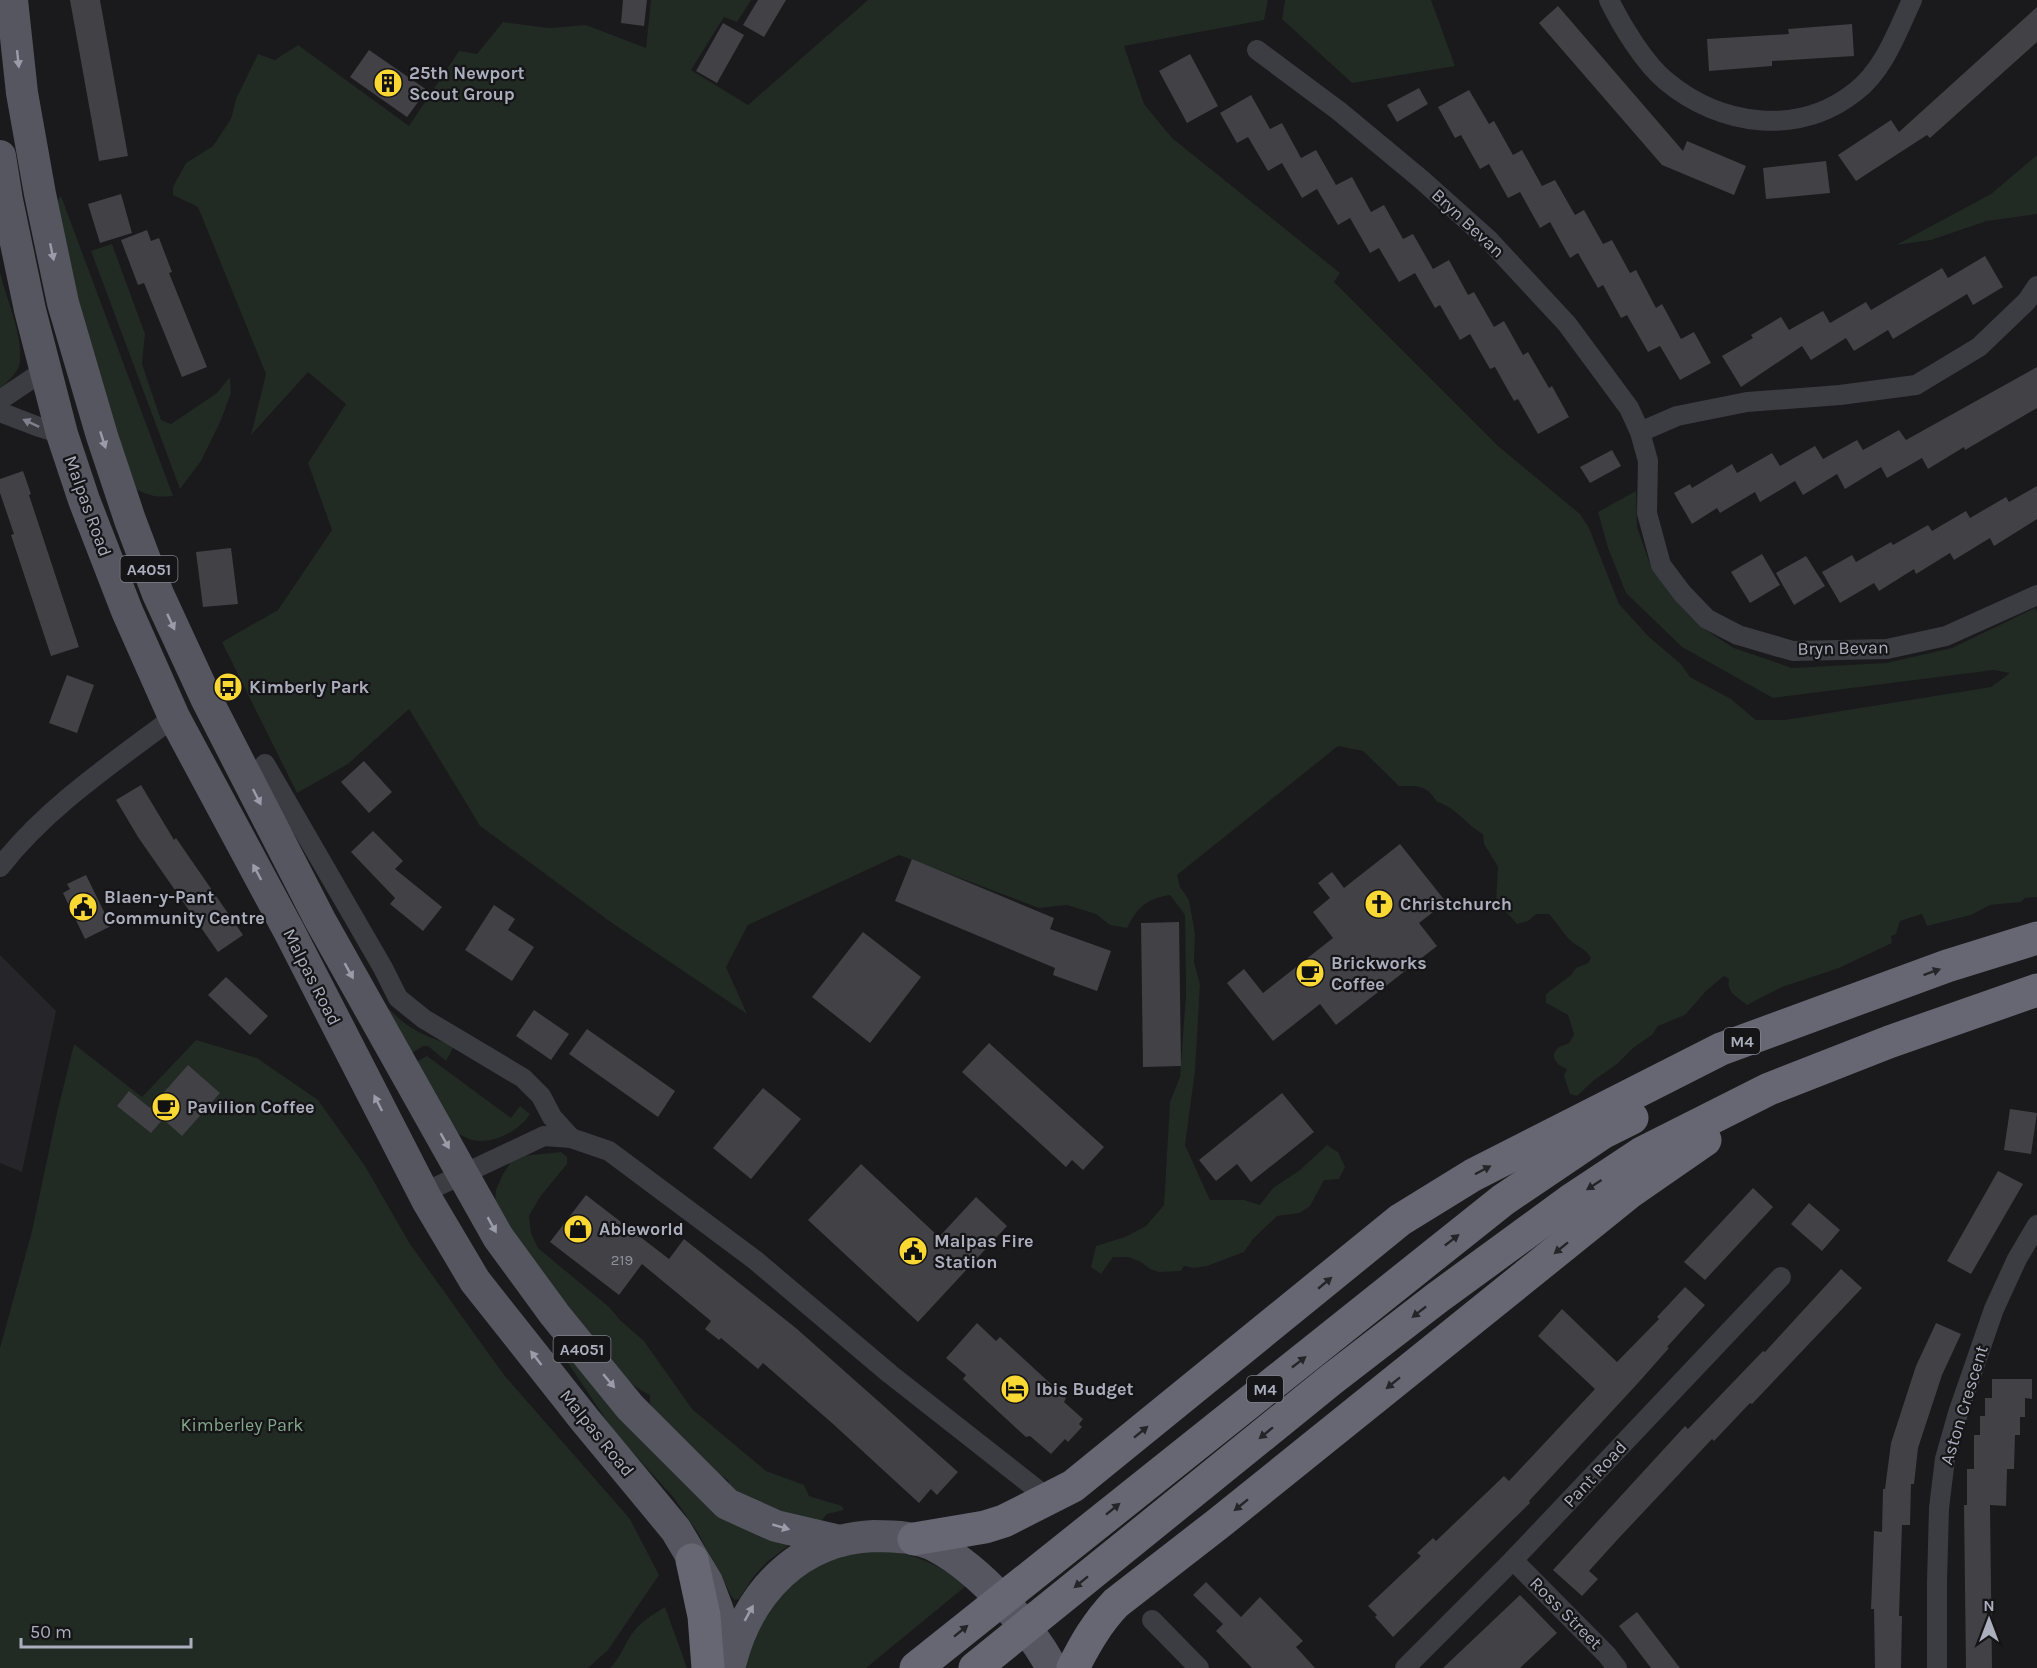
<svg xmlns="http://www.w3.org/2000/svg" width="2037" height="1668" viewBox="0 0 2037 1668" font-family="Karla,sans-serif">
<rect width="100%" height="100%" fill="#1a191c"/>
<!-- built -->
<polygon fill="#262529" points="0,955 56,1011 22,1172 0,1163"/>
<!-- green -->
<g fill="#212a23">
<path d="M651 0H751L737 22 724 17 691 70 748 105 868 0H1268L1264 20 1124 46 1144 104 1172 138 1340 273 1334 282 1498 446 1580 514 1589 528 1619 604 1649 637 1681 664 1690 677 1731 699 1756 720H1785L1991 687 2010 673 1994 670 1773 698 1682 647 1626 593 1608 548 1598 512 1636 491 1637 527 1650 564 1659 578 1704 629 1734 648 1792 668 1886 663 1952 648 2035 608 2037 612V897L2025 898 2021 902 1990 905 1971 915 1927 926 1922 914 1900 921 1896 934 1891 936 1892 943 1839 968 1782 987 1747 1005C1738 997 1726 993 1729 979L1724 976 1706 991 1685 1015 1658 1026 1652 1035 1633 1048 1617 1064 1593 1081 1577 1096 1570 1094 1564 1076 1567 1069C1557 1066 1548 1056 1559 1047 1561 1046 1567 1044 1569 1043 1571 1040 1573 1037 1574 1034L1568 1015 1546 1003V994L1571 975 1576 968 1588 963 1591 958C1585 947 1574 946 1568 938 1561 930 1556 922 1549 914H1536L1528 921 1517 924 1496 901 1498 867 1484 844 1483 834C1466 825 1456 807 1437 802 1426 784 1418 786 1399 786L1363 751 1338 746 1177 875 1180 887 1189 900 1195 934 1194 962 1200 984 1195 1071 1185 1145 1210 1200H1244L1260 1205 1273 1188 1300 1170 1327 1145 1338 1152 1345 1167 1339 1179 1324 1180 1310 1206 1300 1213 1277 1216 1253 1239 1244 1252 1207 1266 1194 1268 1184 1266 1181 1271 1159 1272 1150 1269 1141 1262 1128 1257H1113L1101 1274 1091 1267 1096 1246 1125 1237 1146 1226 1164 1205 1170 1102 1180 1077 1186 994 1185 915 1170 895C1146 899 1138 907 1127 928L1110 925 1096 914 1067 905 1039 908 899 855 748 925 726 967 747 1014 612 923 480 826 409 709 348 764 297 793 222 642 278 610 332 530 308 463 346 404 308 372 251 435 266 374 198 207 173 195V187L186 163 213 146 231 119 236 99 258 54 275 60 298 45 409 126 459 51 477 54 503 22 549 28 586 25 646 48Z"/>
<polygon points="1285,0 1431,0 1455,66 1352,83 1282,19"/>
<polygon points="2037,155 2037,214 1987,221 1931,240 1896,245 1991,194"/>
<path d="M61 196 173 496C158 498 149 496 136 489L106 412 54 205Z"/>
<polygon points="112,244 145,334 142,364 161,420 171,424 217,393 230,377 231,393 221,420 201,461 180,489 91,251"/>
<path d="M0 272C6 299 23 334 20 362 19 371 8 382 0 388Z"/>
<path d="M389 1009C410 1031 426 1036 454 1046L446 1061 428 1046H423L409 1055 386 1013Z"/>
<polygon points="196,1040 257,1058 318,1100 365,1166 410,1244 504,1375 630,1519 659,1575 608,1650 588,1668 0,1668 0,1348 32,1231 56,1117 74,1044 142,1097"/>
<path d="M427 1056 511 1118 520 1106 530 1114C521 1129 499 1141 481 1141 471 1141 462 1136 454 1131L412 1064Z"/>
<path d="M561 1152 567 1157V1164L540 1197 529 1216 531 1233 538 1248 609 1307 621 1321 644 1341 692 1409 766 1471 804 1485 809 1496 842 1506 844 1510 827 1514 822 1520H803L738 1497 730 1487 728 1480 713 1470 656 1413 650 1403V1395C637 1389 616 1374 609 1360 604 1349 608 1348 594 1344L516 1239 495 1203 496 1190 503 1174 511 1162 522 1156Z"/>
<polygon points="568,1354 788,1546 767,1562 754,1576 739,1599 735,1600 732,1597 698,1533 674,1498 615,1433 564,1357"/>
<path d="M891 1550C921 1557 943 1567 966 1586L866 1668H745L748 1649 765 1610 810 1567 849 1552Z"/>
<path d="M665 1607 687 1668H610C620 1658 624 1646 631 1635 640 1622 652 1615 665 1607Z"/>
</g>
<!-- building -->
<g fill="#414146">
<polygon points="70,0 100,0 128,156 99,161"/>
<polygon points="623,0 647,0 644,26 621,23"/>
<polygon points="758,0 786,0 764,37 743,25"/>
<polygon points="1558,6 1683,151 1687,141 1746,166 1734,195 1662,165 1539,23"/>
<polygon points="2037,7 2037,42 1930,138 1927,135 1856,181 1838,155 1891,120 1899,132"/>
<polygon points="723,23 744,35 717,83 696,71"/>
<polygon points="1852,24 1854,56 1772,61 1772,66 1709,71 1707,39 1789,34 1788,29"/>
<polygon points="369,50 427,90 407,117 350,77"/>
<polygon points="1190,54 1218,106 1187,123 1159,71"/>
<polygon points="1419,88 1428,104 1397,122 1387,105"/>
<polygon points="1469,90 1489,124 1494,121 1513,155 1522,150 1542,186 1555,180 1575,215 1584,210 1603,244 1612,240 1630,273 1636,270 1656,308 1662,304 1681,339 1694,332 1711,363 1680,380 1660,346 1648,352 1627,315 1621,318 1603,285 1598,288 1578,253 1570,258 1550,222 1540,228 1520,192 1508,198 1489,164 1480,169 1461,135 1455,138 1438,107"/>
<polygon points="1251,95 1270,129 1282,123 1301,158 1316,150 1336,185 1352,177 1371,212 1384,205 1403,239 1413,234 1433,269 1449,260 1468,295 1474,292 1494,327 1504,321 1523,355 1528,352 1549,388 1552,386 1569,417 1538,434 1518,399 1514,401 1495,367 1490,369 1470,334 1460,340 1440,305 1435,308 1415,273 1399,282 1379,248 1370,253 1350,218 1338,225 1317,189 1302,198 1282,163 1268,171 1248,137 1237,143 1220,113"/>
<polygon points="1826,161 1830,193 1766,199 1763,168"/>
<polygon points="121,194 132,233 100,243 88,204"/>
<polygon points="147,230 151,241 159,238 172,272 169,273 207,367 182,377 144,283 138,285 121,240"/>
<polygon points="1985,256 2003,287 1973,305 1967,294 1893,339 1888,330 1854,351 1846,338 1811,360 1802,346 1741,387 1722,356 1753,338 1751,335 1781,317 1789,330 1823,311 1830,323 1866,302 1871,310 1942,268 1948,278"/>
<polygon points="2037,367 2037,408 1965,450 1964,447 1928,469 1922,458 1887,478 1881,467 1845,489 1837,474 1803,495 1795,481 1760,502 1755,492 1720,513 1717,508 1692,524 1674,493 1690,484 1692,488 1732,464 1737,473 1772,453 1780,466 1815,446 1823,459 1857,440 1863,450 1899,430 1906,440"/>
<polygon points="1612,450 1621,466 1590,483 1580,467"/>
<polygon points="23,471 31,494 29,495 79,647 51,656 11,535 14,534 0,493 0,479"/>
<polygon points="2037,486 2037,519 1994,546 1990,538 1954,560 1950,553 1916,574 1914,569 1879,591 1874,583 1840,603 1822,572 1852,555 1856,562 1891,542 1893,545 1928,525 1932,531 1966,511 1970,518 2006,497 2009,502"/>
<polygon points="231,548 238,604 203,607 196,552"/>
<polygon points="1762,554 1780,585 1750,603 1731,572"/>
<polygon points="1806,556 1825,586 1794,605 1776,573"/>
<polygon points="67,675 94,685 77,733 49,723"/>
<polygon points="364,761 392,792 369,813 341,782"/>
<polygon points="141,785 174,840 176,838 243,935 218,952 138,837 116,800"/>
<polygon points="373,831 403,861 395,869 442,907 423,931 390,904 395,898 351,852"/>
<polygon points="1400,844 1446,902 1419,923 1437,946 1336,1025 1320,1004 1273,1041 1227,983 1244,969 1263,993 1333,938 1313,912 1330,898 1318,883 1332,872 1344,888"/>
<polygon points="912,859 1054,918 1050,929 1111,951 1097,991 1053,975 1055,968 895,901"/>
<polygon points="86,875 111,926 85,939 63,893 70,889 67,884"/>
<polygon points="494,905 515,919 508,930 534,947 512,981 465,950"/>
<polygon points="1179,922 1181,1066 1143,1067 1141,923"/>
<polygon points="863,932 921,977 870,1043 812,997"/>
<polygon points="226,977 268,1016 250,1035 208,995"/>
<polygon points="534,1010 569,1034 551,1060 516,1036"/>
<polygon points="587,1029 675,1091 658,1117 569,1054"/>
<polygon points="989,1043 1104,1147 1083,1170 1072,1160 1066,1167 962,1072"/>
<polygon points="188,1065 220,1093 182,1136 163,1119 151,1133 117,1106 129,1091 150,1108"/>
<polygon points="763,1088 801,1119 751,1179 713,1148"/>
<polygon points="1282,1093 1314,1132 1251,1182 1237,1164 1216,1181 1199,1160"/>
<polygon points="2010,1109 2037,1113 2031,1154 2004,1150"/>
<polygon points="861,1164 939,1237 976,1197 1007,1226 918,1322 808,1220"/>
<polygon points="1998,1171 2023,1184 1971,1274 1947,1261"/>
<polygon points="1753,1188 1773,1207 1705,1280 1684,1262"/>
<polygon points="586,1195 669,1259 684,1239 797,1329 958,1472 937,1495 931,1489 919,1503 832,1423 763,1363 758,1369 721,1338 719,1340 705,1329 711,1321 642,1264 619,1295 550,1242"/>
<polygon points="1809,1203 1840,1230 1822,1251 1791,1224"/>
<polygon points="1841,1269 1862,1288 1752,1404 1750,1403 1714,1441 1712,1439 1618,1539 1589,1571 1598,1579 1582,1596 1553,1570 1685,1426 1688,1429 1763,1351 1765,1352"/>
<polygon points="1685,1287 1705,1305 1667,1347 1669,1348 1638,1383 1529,1501 1530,1503 1393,1637 1375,1617 1377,1615 1368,1606 1421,1556 1417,1553 1433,1538 1436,1541 1504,1476 1509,1481 1595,1389 1538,1336 1562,1309 1617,1362 1659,1319 1657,1317"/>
<polygon points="977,1323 996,1341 1000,1337 1066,1398 1064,1402 1083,1419 1079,1424 1082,1427 1068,1442 1065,1439 1051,1454 1030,1436 1026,1437 1015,1427 963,1379 966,1375 946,1358"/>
<polygon points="1936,1323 1961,1334 1942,1375 1918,1448 1914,1484 1911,1484 1910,1525 1902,1525 1899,1616 1902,1616 1901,1668 1875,1668 1874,1609 1871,1609 1874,1531 1882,1532 1883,1489 1885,1489 1891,1443 1916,1366"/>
<polygon points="1992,1379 2032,1379 2032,1399 2025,1398 2025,1417 2020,1417 2020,1435 2015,1435 2014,1469 2007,1469 2006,1506 1990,1505 1992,1668 1966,1668 1964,1505 1967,1505 1967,1469 1974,1469 1974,1435 1980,1435 1980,1416 1985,1416 1985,1398 1992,1398"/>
<polygon points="1206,1582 1241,1617 1260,1597 1303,1641 1296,1647 1315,1668 1252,1668 1216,1631 1223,1624 1193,1595"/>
<polygon points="1520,1595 1557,1633 1520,1668 1443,1668"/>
<polygon points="1637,1612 1680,1668 1651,1668 1619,1626"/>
</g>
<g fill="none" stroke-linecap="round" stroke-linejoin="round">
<!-- street -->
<g stroke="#3c3c43" stroke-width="20">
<path d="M1609 0C1621 25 1645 64 1666 81 1720 126 1798 137 1855 92 1884 70 1897 32 1912 0"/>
<polyline points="1257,50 1339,111 1422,180 1489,240 1567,324 1629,408 1640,432 1648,461 1647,513 1661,565 1682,593 1707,619 1738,635 1793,651 1887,649 1946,636 2037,595"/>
<polyline points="0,400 45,370"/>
<polyline points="0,412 39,427 62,434"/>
<polyline points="1640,432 1677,416 1747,402 1840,395 1916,385 1979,347 2027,301 2037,286"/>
<polyline points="265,764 383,968 398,998 424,1019 523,1078 541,1096 552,1117 571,1138"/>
<path d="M0 867C47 807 113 763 174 717"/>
<polyline points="423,1193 544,1136 571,1138 609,1151 755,1260 890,1374 1039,1491"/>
<polyline points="1513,1560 1607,1655 1617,1668"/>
<polyline points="1152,1620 1199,1668"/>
<polyline points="1405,1668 1513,1560 1781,1277"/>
<polyline points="1937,1668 1937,1582 1939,1508 1945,1459 1958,1413 1994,1309 2017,1259 2037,1225"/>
</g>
<!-- primary -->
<g stroke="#565660" stroke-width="32">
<polyline points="12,0 22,93 40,194 63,303 102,436 130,520 158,594 207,700 320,920 498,1237 555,1315 630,1407 727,1504 776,1526 840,1541"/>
<polyline points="0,156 7,200 30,310 62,434 84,500 127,611 174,717 289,931 427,1200 475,1281 585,1420 676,1530 707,1582 717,1608 725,1632 730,1664"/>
<path d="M731 1661C749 1592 799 1539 874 1536 895 1536 918 1537 937 1547 980 1570 1029 1625 1052 1668"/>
</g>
<!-- highway -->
<g stroke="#666772" stroke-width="33">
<polyline points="914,1539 985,1527 1004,1521 1073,1486 1400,1220 1473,1175 1721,1049 1947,966 2037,938"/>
<polyline points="692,1560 704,1616 708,1668"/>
<polyline points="916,1668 1503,1200 1602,1133 1632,1118"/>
<polyline points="975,1668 1332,1379 1437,1298 1571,1200 1642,1153 1769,1089 1889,1042 2037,990"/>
<path d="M1073 1668C1085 1644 1097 1623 1116 1603L1219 1523 1630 1192 1705 1140"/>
</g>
</g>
<!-- one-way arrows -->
<defs><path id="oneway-solid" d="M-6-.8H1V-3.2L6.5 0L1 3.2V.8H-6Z" transform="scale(1.5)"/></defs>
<g fill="#9a9caa">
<use href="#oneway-solid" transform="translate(18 59) rotate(84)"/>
<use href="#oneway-solid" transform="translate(52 252) rotate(78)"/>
<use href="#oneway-solid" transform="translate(103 440) rotate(72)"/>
<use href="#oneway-solid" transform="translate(171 622) rotate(65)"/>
<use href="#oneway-solid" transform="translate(257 797) rotate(63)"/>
<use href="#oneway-solid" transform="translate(257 872) rotate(-118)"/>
<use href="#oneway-solid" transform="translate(349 971) rotate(61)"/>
<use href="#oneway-solid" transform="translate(378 1103) rotate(-117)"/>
<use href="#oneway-solid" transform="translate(445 1141) rotate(61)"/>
<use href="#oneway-solid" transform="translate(492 1225) rotate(61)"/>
<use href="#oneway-solid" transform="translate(536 1358) rotate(-128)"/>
<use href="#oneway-solid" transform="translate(609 1381) rotate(50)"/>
<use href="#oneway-solid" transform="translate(781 1527) rotate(16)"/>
<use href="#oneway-solid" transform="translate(749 1613) rotate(-61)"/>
</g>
<use fill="#7f808c" href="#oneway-solid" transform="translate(31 423) rotate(-155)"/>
<g fill="#252529">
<use href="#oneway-solid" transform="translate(1932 972) rotate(-20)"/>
<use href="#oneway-solid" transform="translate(1483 1170) rotate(-28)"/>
<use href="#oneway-solid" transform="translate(1594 1185) rotate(147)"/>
<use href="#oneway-solid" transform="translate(1452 1240) rotate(-38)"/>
<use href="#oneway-solid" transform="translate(1561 1248) rotate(141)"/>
<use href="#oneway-solid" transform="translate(1325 1283) rotate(-40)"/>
<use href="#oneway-solid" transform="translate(1419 1312) rotate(142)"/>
<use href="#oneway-solid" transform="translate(1299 1362) rotate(-38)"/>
<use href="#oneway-solid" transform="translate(1393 1383) rotate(141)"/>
<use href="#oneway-solid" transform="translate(1141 1432) rotate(-39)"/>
<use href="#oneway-solid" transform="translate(1266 1433) rotate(141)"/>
<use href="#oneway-solid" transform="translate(1241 1505) rotate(141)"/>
<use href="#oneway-solid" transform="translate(1113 1509) rotate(-39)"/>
<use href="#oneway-solid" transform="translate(1081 1582) rotate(141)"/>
<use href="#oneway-solid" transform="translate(961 1631) rotate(-39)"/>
</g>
<!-- icons -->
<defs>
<g id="building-disc" transform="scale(1.5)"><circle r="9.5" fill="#f9d834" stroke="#151417"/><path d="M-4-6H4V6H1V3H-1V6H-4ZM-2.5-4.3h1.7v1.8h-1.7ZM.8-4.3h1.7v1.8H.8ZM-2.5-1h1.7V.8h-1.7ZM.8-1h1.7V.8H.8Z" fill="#111"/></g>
<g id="bus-disc" transform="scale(1.5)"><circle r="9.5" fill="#f9d834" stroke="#151417"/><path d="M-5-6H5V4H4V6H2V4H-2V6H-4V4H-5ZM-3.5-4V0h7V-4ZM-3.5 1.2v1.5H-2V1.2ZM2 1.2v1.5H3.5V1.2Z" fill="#111"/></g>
<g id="church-disc" transform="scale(1.5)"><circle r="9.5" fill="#f9d834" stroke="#151417"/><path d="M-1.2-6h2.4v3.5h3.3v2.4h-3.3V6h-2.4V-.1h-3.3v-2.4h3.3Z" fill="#111"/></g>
<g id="civic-disc" transform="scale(1.5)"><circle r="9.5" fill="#f9d834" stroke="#151417"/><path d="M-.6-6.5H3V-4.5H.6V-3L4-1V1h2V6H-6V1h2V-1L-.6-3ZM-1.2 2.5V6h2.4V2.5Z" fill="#111"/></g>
<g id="cafe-disc" transform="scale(1.5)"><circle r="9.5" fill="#f9d834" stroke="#151417"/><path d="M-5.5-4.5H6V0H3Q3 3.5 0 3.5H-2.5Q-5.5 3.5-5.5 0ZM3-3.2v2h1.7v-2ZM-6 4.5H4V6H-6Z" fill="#111"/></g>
<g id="shop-disc" transform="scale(1.5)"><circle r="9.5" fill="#f9d834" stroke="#151417"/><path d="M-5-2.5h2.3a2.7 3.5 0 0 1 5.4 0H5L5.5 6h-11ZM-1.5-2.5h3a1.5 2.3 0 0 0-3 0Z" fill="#111"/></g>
<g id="hotel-disc" transform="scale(1.5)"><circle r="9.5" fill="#f9d834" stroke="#151417"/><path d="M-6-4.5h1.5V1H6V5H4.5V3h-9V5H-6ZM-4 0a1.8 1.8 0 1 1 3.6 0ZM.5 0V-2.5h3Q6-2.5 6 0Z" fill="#111"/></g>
</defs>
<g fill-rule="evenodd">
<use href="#building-disc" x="388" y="83"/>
<use href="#bus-disc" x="228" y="687"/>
<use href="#church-disc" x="1379" y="904"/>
<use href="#civic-disc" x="83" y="907"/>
<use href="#cafe-disc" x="1310" y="973"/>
<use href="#cafe-disc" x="166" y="1107"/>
<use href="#shop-disc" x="578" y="1229"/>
<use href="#civic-disc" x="913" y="1251"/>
<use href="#hotel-disc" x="1015" y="1389"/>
</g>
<g text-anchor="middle" stroke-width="4.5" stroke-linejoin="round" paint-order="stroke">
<!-- number labels -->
<g font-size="15" fill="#90939e">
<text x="622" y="1265">219</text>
</g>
<!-- shield labels -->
<g fill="#151417" stroke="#7e808a" stroke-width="1.5">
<rect x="120.5" y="556" width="57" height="26" rx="4.5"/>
<rect x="1724" y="1028" width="36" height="26" rx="4.5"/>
<rect x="553.5" y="1336" width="57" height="26" rx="4.5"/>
<rect x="1247" y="1376" width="36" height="26" rx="4.5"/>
</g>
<g font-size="16" font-weight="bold" fill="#abaebc">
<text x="149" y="575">A4051</text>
<text x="1742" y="1047">M4</text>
<text x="582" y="1355">A4051</text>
<text x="1265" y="1395">M4</text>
</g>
<!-- poi labels -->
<g font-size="18" font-weight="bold" fill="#abaebc" stroke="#151417" text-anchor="start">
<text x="409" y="79">25th Newport<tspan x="409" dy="21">Scout Group</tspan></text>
<text x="249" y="693">Kimberly Park</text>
<text x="104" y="903">Blaen-y-Pant<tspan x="104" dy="21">Community Centre</tspan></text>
<text x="1400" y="910">Christchurch</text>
<text x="1331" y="969">Brickworks<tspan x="1331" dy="21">Coffee</tspan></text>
<text x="187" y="1113">Pavilion Coffee</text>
<text x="599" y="1235">Ableworld</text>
<text x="934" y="1247">Malpas Fire<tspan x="934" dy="21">Station</tspan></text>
<text x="1036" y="1395">Ibis Budget</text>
</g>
<!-- street labels -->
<g font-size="18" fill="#abaebc" stroke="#151417">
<text transform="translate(1468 223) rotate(43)" y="6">Bryn Bevan</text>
<text transform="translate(88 506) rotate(70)" y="6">Malpas Road</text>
<text transform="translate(1843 648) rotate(-1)" y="6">Bryn Bevan</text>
<text transform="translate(312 977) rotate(63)" y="6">Malpas Road</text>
<text transform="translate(1964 1405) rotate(-73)" y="6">Aston Crescent</text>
<text transform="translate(597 1433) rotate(51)" y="6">Malpas Road</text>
<text transform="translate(1595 1474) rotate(-47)" y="6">Pant Road</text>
<text transform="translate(1566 1613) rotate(45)" y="6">Ross Street</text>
</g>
<!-- park labels -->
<g font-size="18" fill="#82a78a" stroke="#151417">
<text x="242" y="1431">Kimberley Park</text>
</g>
</g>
<!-- north arrow -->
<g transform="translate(1989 1620)" stroke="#151417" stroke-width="4.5" paint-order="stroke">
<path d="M0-4.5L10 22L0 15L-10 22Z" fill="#abaebc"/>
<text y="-9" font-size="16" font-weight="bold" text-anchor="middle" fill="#abaebc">N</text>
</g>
<!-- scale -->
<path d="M21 1638v9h170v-9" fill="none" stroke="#abaebc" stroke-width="3"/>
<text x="30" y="1638" font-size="18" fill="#abaebc" stroke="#151417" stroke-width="4.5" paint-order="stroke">50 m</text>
</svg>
